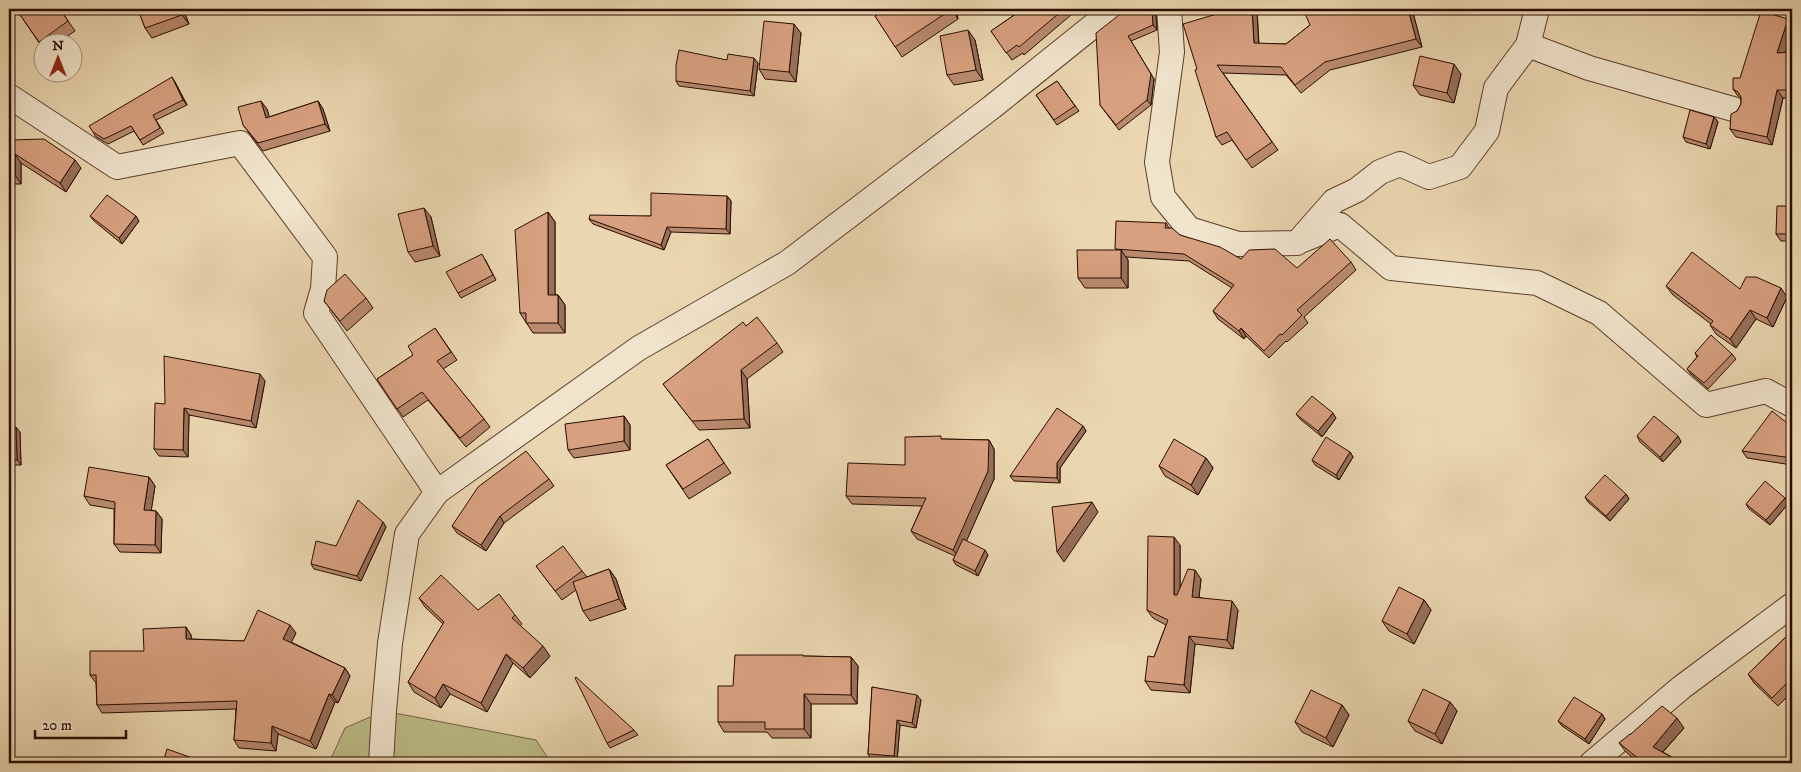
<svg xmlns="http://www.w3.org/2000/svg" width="1801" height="772" viewBox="0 0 1801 772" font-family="'IM FELL DW Pica',serif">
<rect width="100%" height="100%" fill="#ead6b0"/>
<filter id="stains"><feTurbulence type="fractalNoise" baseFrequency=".004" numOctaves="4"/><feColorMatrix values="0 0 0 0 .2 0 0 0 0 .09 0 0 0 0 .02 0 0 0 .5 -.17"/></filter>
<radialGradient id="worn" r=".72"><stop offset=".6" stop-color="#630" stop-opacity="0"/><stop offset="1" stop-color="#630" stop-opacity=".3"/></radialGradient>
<!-- green -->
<polygon fill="#bcbc87" stroke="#736444" points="384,711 536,740 551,763 329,763 345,728"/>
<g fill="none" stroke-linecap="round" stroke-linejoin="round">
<!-- street casing -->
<g stroke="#5a3f2c" stroke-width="26">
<g id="street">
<polyline points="1169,9 1172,52 1157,162 1163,197 1189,229 1238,244 1297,243 1334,201 1357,190 1380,172 1400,164 1429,177 1460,167 1487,131 1496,88 1528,45 1537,9"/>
<polyline points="1528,45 1589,68 1733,109"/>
<polyline points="9,96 117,167 240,143 325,257 323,289 316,313 437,492"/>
<polyline points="1303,240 1340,225 1391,268 1537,283 1599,313 1706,405 1766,391 1792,405"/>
<polyline points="381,763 384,711 390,643 407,534 437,492 639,348 787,263 992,107 1114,9"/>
<polyline points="1592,763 1682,687 1792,605"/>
</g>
</g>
<!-- street -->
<use href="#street" stroke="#f1e4cc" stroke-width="24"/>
</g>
<!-- wall -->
<g fill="#b98a6e" stroke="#2a0d00">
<polygon points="16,9 60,9 75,31 59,42 42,42 42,47"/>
<polygon points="138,9 183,9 189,24 152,38 145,28"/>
<polygon points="956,9 958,19 902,57 875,16"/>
<polygon points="1023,9 1078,9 1024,55 1023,53 1012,60 991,31"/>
<polygon points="1122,9 1152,9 1156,16 1157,30 1131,41 1154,79 1151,105 1119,130 1100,105 1119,15"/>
<polygon points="1220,9 1257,9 1259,44 1286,44 1310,25 1412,9 1422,47 1330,70 1301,93 1286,75 1223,73 1278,150 1252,168 1232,140 1222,145 1216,137 1197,69 1220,13"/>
<polygon points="1788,19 1792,25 1792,29 1785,52 1792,52 1792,98 1783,98 1772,145 1736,137 1730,129 1737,111 1741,104 1741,98 1738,96 1733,89"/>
<polygon points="801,33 796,82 765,79 759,69"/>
<polygon points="975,40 983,80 954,85 947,75"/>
<polygon points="727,60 758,63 754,96 679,86 676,81"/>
<polygon points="1461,74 1454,103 1420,95 1413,85"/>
<polygon points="1057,81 1079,111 1057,125 1036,95"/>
<polygon points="175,82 187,105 156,120 164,133 143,145 134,131 108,144 96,137 93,132"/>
<polygon points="318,101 323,109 330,131 263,151 243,125 267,109 269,117"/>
<polygon points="1714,117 1718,122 1710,149 1686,142 1683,137"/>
<polygon points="9,140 81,168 66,192 21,163 21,184 9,184"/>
<polygon points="727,196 731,201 730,234 671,232 664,250 593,224 589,219 651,216"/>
<polygon points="1792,206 1792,241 1781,241 1776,234"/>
<polygon points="548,212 555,222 555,295 558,295 565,305 565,333 533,333 520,313"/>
<polygon points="90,216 139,221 122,244 94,221"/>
<polygon points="431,217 440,256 415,262 408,252"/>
<polygon points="1166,223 1169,228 1180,235 1241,259 1297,268 1351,262 1356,270 1304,317 1308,323 1287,342 1286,341 1269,358 1246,336 1244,339 1218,319 1213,311 1232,288 1189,261 1126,257 1128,260 1128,288 1085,288 1078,278 1116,250"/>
<polygon points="485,259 496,280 461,298 458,293"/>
<polygon points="1666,286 1740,289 1787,297 1773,327 1756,319 1736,348 1716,334 1710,325 1711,324 1673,295"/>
<polygon points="366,298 373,308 347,331 324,301"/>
<polygon points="746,326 777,343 783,352 747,379 750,428 699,430 663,384"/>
<polygon points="435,328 457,360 443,369 484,419 490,427 466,447 428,400 403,417 377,379 413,355"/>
<polygon points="1695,353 1732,354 1736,359 1708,389 1691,374 1687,369 1697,357"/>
<polygon points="265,381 256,428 189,415 188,457 159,456 154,449 165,404"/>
<polygon points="1296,414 1336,418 1322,437 1300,419"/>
<polygon points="624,416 630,425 630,450 574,458 568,450"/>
<polygon points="1083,426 1086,431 1060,468 1060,483 1014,481 1010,476"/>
<polygon points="9,427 20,432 21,465 9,465"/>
<polygon points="1792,427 1792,465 1747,458 1742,451"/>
<polygon points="1637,436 1678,436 1681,442 1663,462 1640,442"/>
<polygon points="708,439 731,473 689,499 666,465"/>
<polygon points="942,439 989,440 994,449 994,479 966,541 988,555 978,576 956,565 953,560 955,556 917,539 911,531 922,506 852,504 846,496 905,465"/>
<polygon points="1350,452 1353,457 1339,480 1315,465 1312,460"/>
<polygon points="1206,458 1213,468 1198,495 1165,476 1159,466"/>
<polygon points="149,477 155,486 151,510 156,511 162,519 161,553 120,552 114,544 114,509 90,505 84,496"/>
<polygon points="549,479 554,486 504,523 486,551 457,533 452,526"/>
<polygon points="1626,494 1629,499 1610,521 1588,502 1585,497"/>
<polygon points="1785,498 1789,503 1770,525 1749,509 1746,504"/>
<polygon points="383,522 386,527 361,581 314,569 311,564 336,546"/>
<polygon points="1180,545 1180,588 1201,579 1199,597 1238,610 1233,649 1195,644 1190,693 1151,690 1145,681 1166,625 1153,618 1147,610"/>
<polygon points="536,566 582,571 587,577 609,569 616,579 626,609 590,621 583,611 576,590 562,600"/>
<polygon points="419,598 478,610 515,615 522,624 520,626 550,656 530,678 513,663 487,712 450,694 441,708 414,692 408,682 443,624 425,607"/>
<polygon points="1424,600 1431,610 1414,644 1389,631 1382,621"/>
<polygon points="186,627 191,635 191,639 244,641 296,633 291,642 345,668 350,676 338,703 335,702 316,749 278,734 276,751 239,748 234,740 236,709 102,713 97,705 96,683 90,675 144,651"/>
<polygon points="1792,631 1792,692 1778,706 1754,683 1748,674"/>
<polygon points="804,656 851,657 858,666 857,704 811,704 811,738 772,738 767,732 724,732 718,722"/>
<polygon points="872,687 921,700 916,728 900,725 897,761 871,759 868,754"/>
<polygon points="1450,702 1457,711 1442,744 1415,731 1408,721"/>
<polygon points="1342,705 1349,715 1333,747 1302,732 1295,722"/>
<polygon points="1602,714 1605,719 1589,744 1562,726 1558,721"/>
<polygon points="1684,728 1663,752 1682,763 1639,763 1626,752 1619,743 1631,734"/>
<polygon points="634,730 638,735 610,748 607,743"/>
</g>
<!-- shaded-wall -->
<g fill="#96705a" stroke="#2a0d00">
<polygon points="180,9 183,9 189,24 182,15"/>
<polygon points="951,9 956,9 958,19 952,9"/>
<polygon points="1151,9 1152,9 1156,16 1157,30 1153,25"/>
<polygon points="1252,9 1257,9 1257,10 1259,51 1254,43"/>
<polygon points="1408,9 1412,9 1422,47 1416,39"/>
<polygon points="1788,19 1792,25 1792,29 1783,61 1777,53"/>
<polygon points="794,24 801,33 796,82 789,72"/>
<polygon points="968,30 975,40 983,80 976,70"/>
<polygon points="1128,36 1154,79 1151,105 1147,100"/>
<polygon points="754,58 758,63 754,96 750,91"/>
<polygon points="1454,64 1461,74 1454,103 1447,93"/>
<polygon points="172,77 175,82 187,105 183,100"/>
<polygon points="1777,90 1783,98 1772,145 1767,137"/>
<polygon points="261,101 267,109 272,126 266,118"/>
<polygon points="318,101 323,109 330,131 325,124"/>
<polygon points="1714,117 1718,122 1710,149 1706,144"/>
<polygon points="15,154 21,163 21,184 15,175"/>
<polygon points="75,160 81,168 66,192 60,183"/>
<polygon points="727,196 731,201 730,234 726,229"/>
<polygon points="424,208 431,217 440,256 433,246"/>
<polygon points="548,212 555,222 555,305 548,295"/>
<polygon points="136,216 139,221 122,244 119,238"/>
<polygon points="667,227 671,232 664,250 661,245"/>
<polygon points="1121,250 1128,260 1128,288 1121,278"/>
<polygon points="1781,288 1787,297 1773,327 1767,318"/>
<polygon points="558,295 565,305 565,333 558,323"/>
<polygon points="1750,310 1756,319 1736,348 1730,339"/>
<polygon points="1241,328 1246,336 1244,339 1239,331"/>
<polygon points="741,370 747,379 750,428 744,419"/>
<polygon points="260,374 265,381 256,428 251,421"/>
<polygon points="184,408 189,415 188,457 183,450"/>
<polygon points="1333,413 1336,418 1322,437 1318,431"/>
<polygon points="624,416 630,425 630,450 624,441"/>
<polygon points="1083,426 1086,431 1060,468 1060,483 1057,478 1057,463"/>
<polygon points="16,427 20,432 21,465 17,460"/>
<polygon points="1678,436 1681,442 1663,462 1660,457"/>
<polygon points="989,440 994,449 994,479 959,558 953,550"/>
<polygon points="1350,452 1353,457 1339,480 1336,475"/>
<polygon points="1206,458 1213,468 1198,495 1191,485"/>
<polygon points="149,477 155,486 150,519 144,510"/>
<polygon points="1626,494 1629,499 1610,521 1606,516"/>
<polygon points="1785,498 1789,503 1770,525 1766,520"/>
<polygon points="1092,502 1098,512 1064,562 1057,552"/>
<polygon points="156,511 162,519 161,553 155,545"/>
<polygon points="500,516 504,523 486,551 481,545"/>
<polygon points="383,522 386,527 361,581 357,576"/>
<polygon points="1174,537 1180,545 1180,603 1174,595"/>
<polygon points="985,550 988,555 978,576 975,571"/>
<polygon points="609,569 616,579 626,609 619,599"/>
<polygon points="1195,570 1201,579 1198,605 1192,597"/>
<polygon points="1424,600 1431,610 1414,644 1407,634"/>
<polygon points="1232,601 1238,610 1233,649 1227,640"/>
<polygon points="290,625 296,633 289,647 283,639"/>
<polygon points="186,627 191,635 192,647 186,639"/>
<polygon points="1189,636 1195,644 1190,693 1184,685"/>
<polygon points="543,646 550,656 530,678 523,668"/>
<polygon points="506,654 513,663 487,712 481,703"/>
<polygon points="851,657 858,666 857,704 851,695"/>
<polygon points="345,668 350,676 338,703 332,695"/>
<polygon points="443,684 450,694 441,708 435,698"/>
<polygon points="329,694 335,702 316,749 310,741"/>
<polygon points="804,694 811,704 811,738 804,729"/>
<polygon points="917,695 921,700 916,728 912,723"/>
<polygon points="1450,702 1457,711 1442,744 1435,734"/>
<polygon points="1342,705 1349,715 1333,747 1326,738"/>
<polygon points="1602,714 1605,719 1589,744 1585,739"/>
<polygon points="1677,718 1684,728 1659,756 1653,747"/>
<polygon points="897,720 900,725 897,761 894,756"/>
<polygon points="272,726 278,734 276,751 271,743"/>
</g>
<!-- building -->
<g fill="#d7a080" stroke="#2a0d00">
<polygon points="16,9 60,9 68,21 39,42"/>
<polygon points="138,9 180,9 182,15 145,28"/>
<polygon points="885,9 952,9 895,47 875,16"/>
<polygon points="1023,9 1064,9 1019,47 1017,45 1006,53 991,31"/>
<polygon points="1122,9 1151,9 1152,11 1153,25 1128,36 1151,74 1147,100 1116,125 1100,105 1096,33 1119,15"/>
<polygon points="1220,9 1252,9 1254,43 1286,44 1310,25 1303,9 1408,9 1416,39 1325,62 1295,85 1281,67 1217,65 1272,142 1246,160 1227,132 1216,137 1195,70 1197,69 1183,24 1220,13"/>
<polygon points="1761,11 1788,19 1777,53 1792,52 1792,90 1777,90 1767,137 1730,129 1731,114 1737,111 1741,104 1741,97 1738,92 1733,89 1733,78 1740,78"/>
<polygon points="764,21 794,24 789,72 759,69"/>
<polygon points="968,30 976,70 947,75 940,36"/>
<polygon points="679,50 727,60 728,54 754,58 750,91 676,81 676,65"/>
<polygon points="1420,56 1454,64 1447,93 1413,85"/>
<polygon points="172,77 183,100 153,115 160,128 140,140 131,126 104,139 93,132 89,126"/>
<polygon points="1057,81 1075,106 1054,120 1036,95"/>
<polygon points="261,101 266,118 318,101 325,124 258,143 243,125 238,107"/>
<polygon points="1690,110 1714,117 1706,144 1683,137"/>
<polygon points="44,139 75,160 60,183 15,154 15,175 9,176 9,140"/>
<polygon points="651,193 727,196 726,229 667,227 661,245 589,219 590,215 651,216"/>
<polygon points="107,195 136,216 119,238 90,216"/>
<polygon points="1777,206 1792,206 1792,234 1776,234"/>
<polygon points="424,208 433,246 408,252 398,214"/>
<polygon points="548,212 548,295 558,295 558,323 526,323 526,313 520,313 515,230"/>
<polygon points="1116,221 1166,223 1165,228 1172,228 1180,235 1220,247 1241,259 1249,250 1275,249 1297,268 1330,239 1351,262 1297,310 1302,315 1282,335 1280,334 1264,351 1241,328 1239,331 1213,311 1234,285 1184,254 1115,249"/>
<polygon points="1077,250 1121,250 1121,278 1078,278"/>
<polygon points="1692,252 1740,289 1746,277 1756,277 1781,288 1767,318 1750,310 1730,339 1710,325 1713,321 1666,286"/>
<polygon points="482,254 493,275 458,293 446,272"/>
<polygon points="345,274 366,298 340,321 324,301 327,290"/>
<polygon points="757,317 777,343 741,370 744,419 692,421 663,384 743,322 746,326"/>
<polygon points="435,328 451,352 437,361 484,419 460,438 422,392 397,409 377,379 413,355 408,346"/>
<polygon points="1711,335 1732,354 1704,383 1687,369 1698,356 1695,353"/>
<polygon points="164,356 260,374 251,421 184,408 183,450 154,449 155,403 165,404"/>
<polygon points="1312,396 1333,413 1318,431 1296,414"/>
<polygon points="1057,408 1083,426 1057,463 1057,478 1010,476"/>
<polygon points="1772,411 1792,427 1792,458 1742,451"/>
<polygon points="624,416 624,441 568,450 565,424"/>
<polygon points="1654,416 1678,436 1660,457 1637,436"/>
<polygon points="9,427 16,427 17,460 9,460"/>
<polygon points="941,436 941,439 989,440 988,471 953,550 911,531 926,498 846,496 848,463 905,465 905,437"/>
<polygon points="1326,437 1350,452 1336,475 1312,460"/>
<polygon points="708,439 724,463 683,489 666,465"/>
<polygon points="1174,439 1206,458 1191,485 1159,466"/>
<polygon points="526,451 549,479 500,516 481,545 452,526 478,487"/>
<polygon points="89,467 149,477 144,510 156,511 155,545 114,544 115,502 84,496"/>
<polygon points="1605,475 1626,494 1606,516 1585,497"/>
<polygon points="1765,481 1785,498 1766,520 1746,504"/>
<polygon points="358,500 383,522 357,576 311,564 316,541 336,546"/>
<polygon points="1092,502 1057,552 1052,507"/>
<polygon points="1148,536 1174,537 1174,595 1177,595 1188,569 1195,570 1192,597 1232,601 1227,640 1189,636 1184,685 1145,681 1148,656 1154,657 1168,620 1147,610"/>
<polygon points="963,539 985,550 975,571 953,560"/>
<polygon points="563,546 582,571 555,591 536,566"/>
<polygon points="609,569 619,599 583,611 573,582"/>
<polygon points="441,575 478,610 499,594 515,615 512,618 543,646 523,668 506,654 481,703 443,684 435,698 408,682 444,622 419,598"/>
<polygon points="1399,587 1424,600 1407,634 1382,621"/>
<polygon points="258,610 290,625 283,639 345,668 332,695 329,694 310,741 272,726 271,743 234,740 237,701 97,705 96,675 90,675 90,651 144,651 143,629 186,627 186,639 244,641"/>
<polygon points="1792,631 1792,678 1772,698 1748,674"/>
<polygon points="735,655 803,655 803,656 851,657 851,695 804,694 804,729 765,729 765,722 718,722 718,686 733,686"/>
<polygon points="576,677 634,730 607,743 575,678"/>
<polygon points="872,687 917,695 912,723 897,720 894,756 868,754"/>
<polygon points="1423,689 1450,702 1435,734 1408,721"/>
<polygon points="1311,690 1342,705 1326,738 1295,722"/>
<polygon points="1574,697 1602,714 1585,739 1558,721"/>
<polygon points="1662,706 1677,718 1653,747 1682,763 1644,763 1619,743 1630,734 1631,734"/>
<polygon points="167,749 198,760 196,763 163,763"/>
</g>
<!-- margin -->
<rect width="1801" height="772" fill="none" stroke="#ead6b0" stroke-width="30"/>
<rect x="10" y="10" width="1781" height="752" fill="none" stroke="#2a0d00" stroke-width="2.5"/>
<rect x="15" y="15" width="1771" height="742" fill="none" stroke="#2a0d00"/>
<!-- north arrow -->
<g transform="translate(58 58)"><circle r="24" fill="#f1e4cc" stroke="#a18e7a"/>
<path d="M0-4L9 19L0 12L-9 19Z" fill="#8f2418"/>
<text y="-8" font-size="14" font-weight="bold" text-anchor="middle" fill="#2a0d00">N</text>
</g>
<!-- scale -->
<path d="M35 730v8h91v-8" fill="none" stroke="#2a0d00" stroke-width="2.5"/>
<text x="42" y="730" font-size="15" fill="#2a0d00" stroke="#f1e4cc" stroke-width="4" paint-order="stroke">20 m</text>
<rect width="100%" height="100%" filter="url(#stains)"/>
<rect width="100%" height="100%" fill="url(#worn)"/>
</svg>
